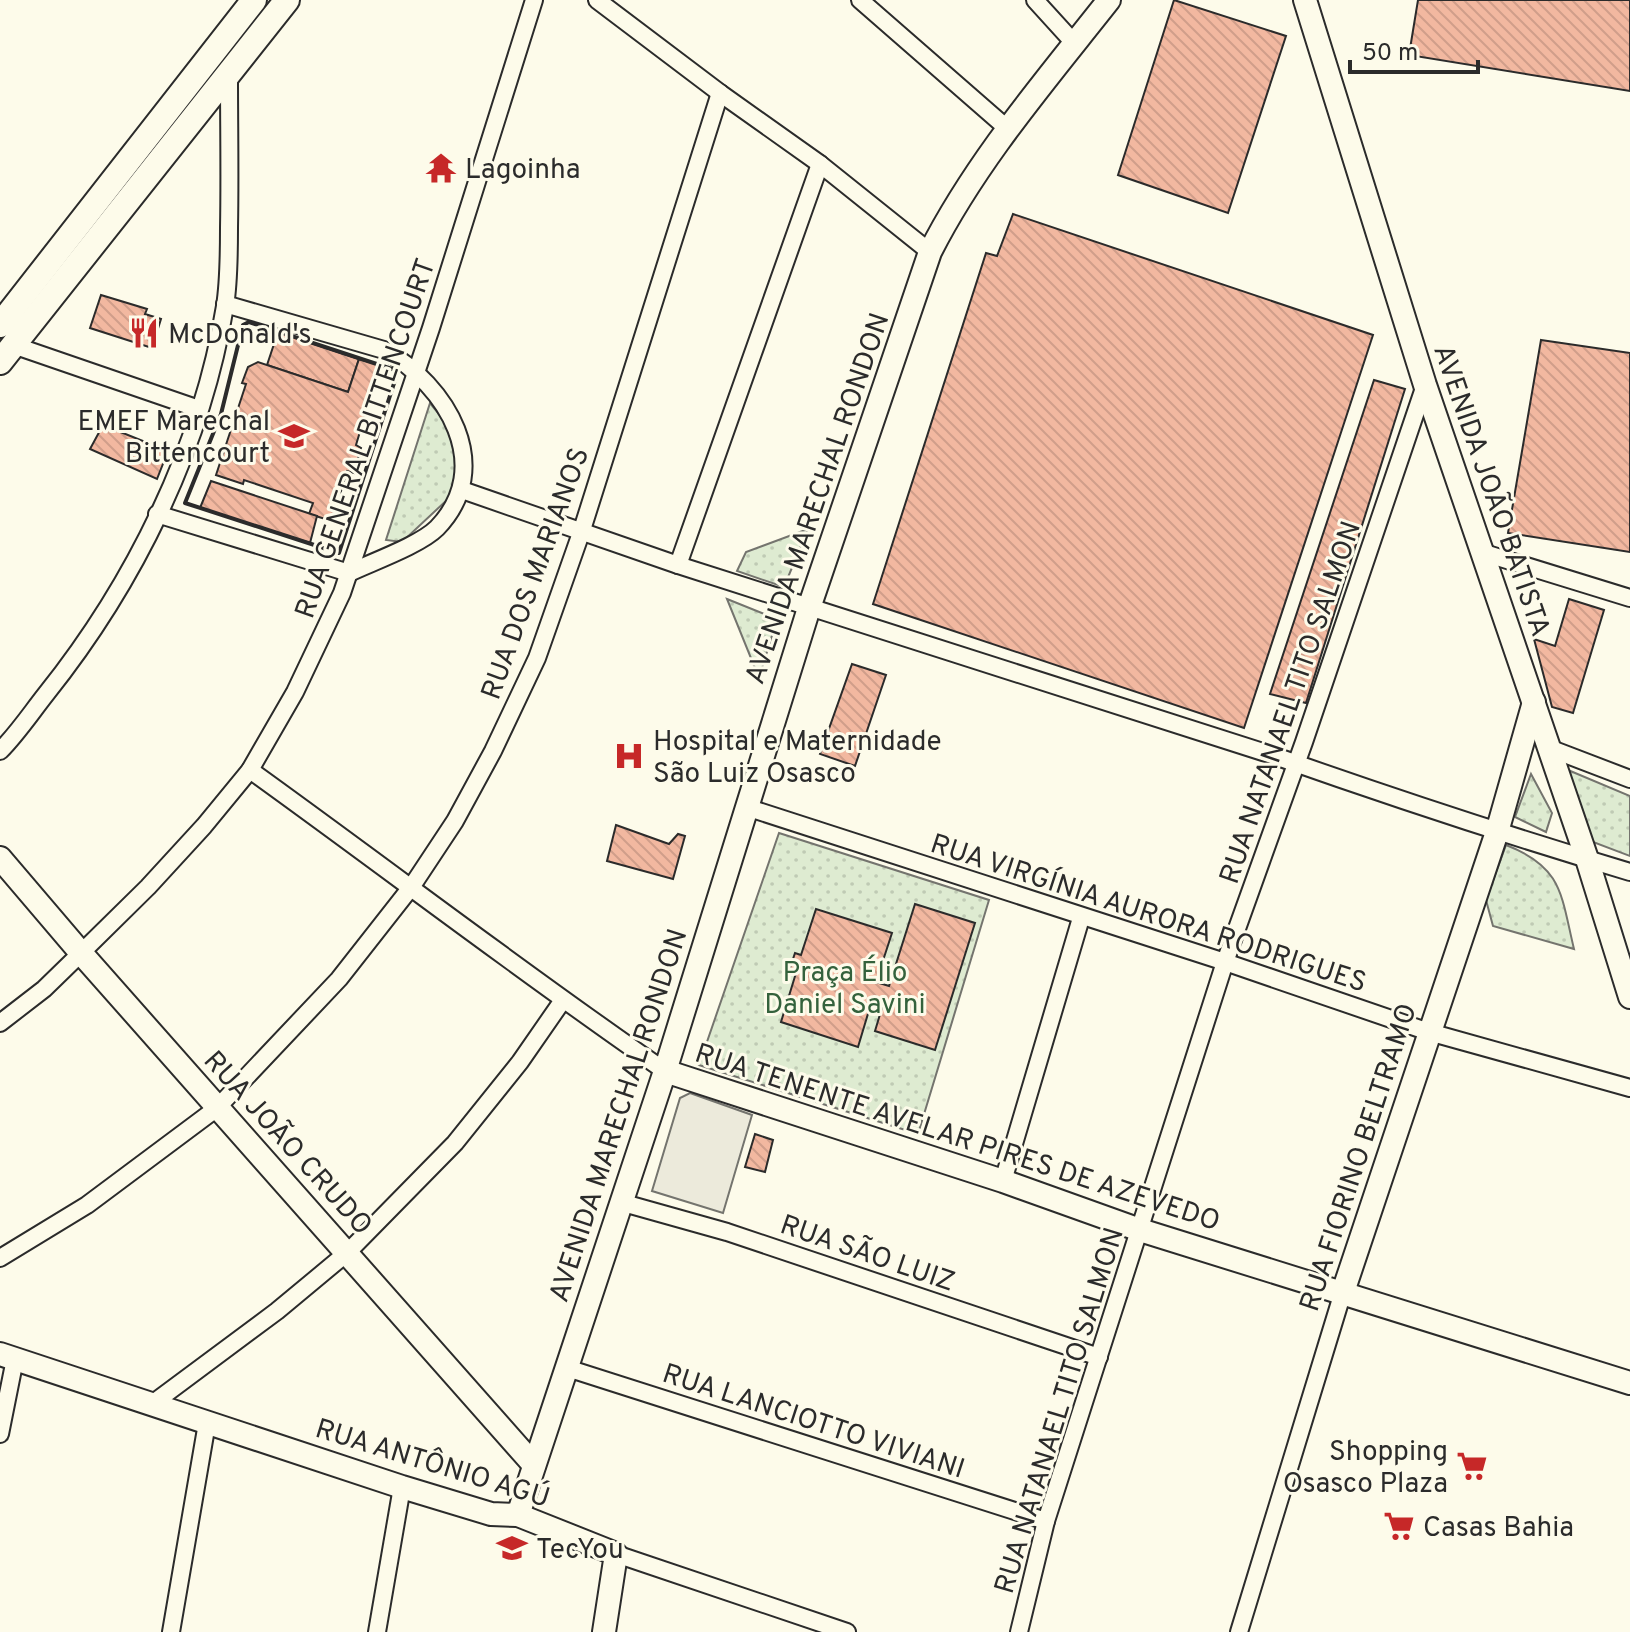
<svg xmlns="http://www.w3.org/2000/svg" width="1630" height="1632" viewBox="0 0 1630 1632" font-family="Overpass,sans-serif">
<defs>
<pattern id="park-dots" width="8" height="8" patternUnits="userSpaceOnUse" patternTransform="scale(2)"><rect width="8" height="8" fill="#deebd1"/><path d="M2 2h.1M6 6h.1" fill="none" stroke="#bfcab4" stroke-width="1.8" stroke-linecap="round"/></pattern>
<pattern id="building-back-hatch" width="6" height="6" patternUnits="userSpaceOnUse" patternTransform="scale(2)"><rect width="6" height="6" fill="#f2b8a0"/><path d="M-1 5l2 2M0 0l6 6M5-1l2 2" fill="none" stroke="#d09e8a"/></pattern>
</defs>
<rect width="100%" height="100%" fill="#fdfbea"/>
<!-- park -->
<g fill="url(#park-dots)" stroke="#74746e" stroke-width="2">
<polygon points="430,403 451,429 459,450 453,489 448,499 402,542 386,540"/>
<polygon points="808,529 784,587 737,571 746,552"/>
<polygon points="727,599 777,619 759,678"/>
<polygon points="1568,770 1630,796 1630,856 1593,842"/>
<polygon points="1531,774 1552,813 1546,832 1515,817"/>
<polygon points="779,833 989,900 918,1134 699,1065"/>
<path d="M1506 845C1563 867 1561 895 1574 949L1493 926 1486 900Z"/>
</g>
<!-- parking -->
<polygon fill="#eceadb" stroke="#74746e" stroke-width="2" points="690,1093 752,1115 723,1213 652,1191 680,1098"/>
<!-- building -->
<g fill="url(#building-back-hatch)" stroke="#2b2b2b" stroke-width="2">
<polygon points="1174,0 1286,36 1228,213 1118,175"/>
<polygon points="1418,0 1630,0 1630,91 1409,55"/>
<polygon points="1013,214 1373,335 1244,728 873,604 986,253 997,256"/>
<polygon points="101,295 147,309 145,314 161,319 152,348 90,328"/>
<polygon points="278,332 359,359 348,392 267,365"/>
<polygon points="1541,340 1630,353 1630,552 1508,533"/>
<polygon points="359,359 380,365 356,445 361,448 354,473 347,471 332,521 309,514 313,503 244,480 243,484 216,475 246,384 242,383 248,367 258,362 348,392"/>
<polygon points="1374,380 1405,389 1306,703 1270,694"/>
<polygon points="103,425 168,451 157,479 90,449"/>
<polygon points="211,481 317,516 310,543 200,508"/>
<polygon points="1569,599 1604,610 1573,713 1552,707 1534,639 1555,646"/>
<polygon points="852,664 886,675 855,766 820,754"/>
<polygon points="616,825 669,844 678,834 685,836 673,879 607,861"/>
<polygon points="915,904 975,923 935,1050 875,1031 884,1001 873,997 858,1047 781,1022 796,973 789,971 795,953 801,955 816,909 892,933 876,982 889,986"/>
<polygon points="755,1134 773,1140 765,1172 745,1167"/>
</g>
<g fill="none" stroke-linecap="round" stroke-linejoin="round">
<!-- street casing -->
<g stroke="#2b2b2b" stroke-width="20">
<g id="street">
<polyline points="597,0 720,93 820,164 930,252"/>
<polyline points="860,0 1009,130"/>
<polyline points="1035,0 1075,44"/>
<polyline points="13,345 199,409"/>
<path d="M462 490 678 565 1272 755C1391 797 1509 836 1630 872"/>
<path d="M157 514 349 573C372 562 420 545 437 528 496 467 447 385 384 350L225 304"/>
<polyline points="1481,552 1630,598"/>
<polyline points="678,565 820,164"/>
<polyline points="1549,748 1630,779"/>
<path d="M0 751C17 734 31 713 46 694 134 584 202 447 225 306 229 281 229 254 229 228 230 177 229 127 229 76"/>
<path d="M250 770C389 870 524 974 665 1071"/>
<polyline points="746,807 1225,962 1429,1032 1630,1088"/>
<polyline points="0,1023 44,989 81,953 148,887 204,826 250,770 295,692 342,593 431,328 534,0"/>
<polyline points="1003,1181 1081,918"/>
<polyline points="620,1202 727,1232 1099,1357"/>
<polyline points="0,1258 87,1205 217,1108 339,979 412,886 455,821 493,751 537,658 581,533 720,93"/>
<polyline points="567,1368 1046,1521"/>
<polyline points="152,1404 277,1311 348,1252 455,1143 520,1062 563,1000"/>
<polyline points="0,1434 15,1359"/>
<polyline points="616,1554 847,1632"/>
<polyline points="171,1632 207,1423"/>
<polyline points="377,1632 402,1487"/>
<polyline points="1019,1632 1046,1521 1225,962 1304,742 1425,385"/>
<polyline points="1239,1632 1343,1292"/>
</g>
</g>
<!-- secondary casing -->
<g stroke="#2b2b2b" stroke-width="26">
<g id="secondary">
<polyline points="1305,0 1425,385 1587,859 1630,997"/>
<polyline points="0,858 81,953 534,1465"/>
<polyline points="665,1071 1003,1181 1140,1230 1630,1383"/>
<polyline points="1343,1292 1497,832 1534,702"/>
<polyline points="0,1354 402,1487 491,1514 518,1515 616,1554 604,1632"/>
<path d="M518 1515 665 1071 809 608 930 252C976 161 1046 80 1109 0"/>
</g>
</g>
<!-- primary casing -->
<g stroke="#2b2b2b" stroke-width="28">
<g id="primary">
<polyline points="0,325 254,0"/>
<polyline points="0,362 287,0"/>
</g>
</g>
<!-- street -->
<use href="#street" stroke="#fdfbea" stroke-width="16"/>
<!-- secondary -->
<use href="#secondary" stroke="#fdfbea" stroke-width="22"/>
<!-- primary -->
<use href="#primary" stroke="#fdfbea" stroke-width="24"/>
<!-- wall -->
<polygon stroke="#2b2b2b" stroke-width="4" points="249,322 398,371 339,553 185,503 221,414 243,325"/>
</g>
<!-- icons -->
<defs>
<g id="temple-bare" transform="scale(2.4)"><path d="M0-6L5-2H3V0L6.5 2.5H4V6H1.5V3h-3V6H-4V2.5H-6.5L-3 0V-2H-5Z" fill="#c62828" stroke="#fdfbea" stroke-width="2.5" paint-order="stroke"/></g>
<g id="restaurant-bare" transform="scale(2.4)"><path d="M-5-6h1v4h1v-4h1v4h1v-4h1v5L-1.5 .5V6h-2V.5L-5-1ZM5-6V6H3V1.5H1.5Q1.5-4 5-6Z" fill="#c62828" stroke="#fdfbea" stroke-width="2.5" paint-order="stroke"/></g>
<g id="school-bare" transform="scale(2.4)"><path d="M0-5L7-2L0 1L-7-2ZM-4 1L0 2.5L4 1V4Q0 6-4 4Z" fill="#c62828" stroke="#fdfbea" stroke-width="2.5" paint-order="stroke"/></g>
<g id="hospital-bare" transform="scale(2.4)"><path d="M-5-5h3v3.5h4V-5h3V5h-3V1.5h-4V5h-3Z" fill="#c62828" stroke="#fdfbea" stroke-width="2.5" paint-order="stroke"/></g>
<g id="supermarket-bare" transform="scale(2.4)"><path d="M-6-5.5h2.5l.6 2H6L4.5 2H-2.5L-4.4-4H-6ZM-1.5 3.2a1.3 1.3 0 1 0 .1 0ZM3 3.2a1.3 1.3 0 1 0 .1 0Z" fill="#c62828" stroke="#fdfbea" stroke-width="2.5" paint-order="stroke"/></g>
<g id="university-bare" transform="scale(2.4)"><path d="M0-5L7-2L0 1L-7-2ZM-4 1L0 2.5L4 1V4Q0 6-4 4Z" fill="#c62828" stroke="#fdfbea" stroke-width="2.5" paint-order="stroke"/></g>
</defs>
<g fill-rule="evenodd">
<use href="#temple-bare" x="441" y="168"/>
<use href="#restaurant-bare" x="144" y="333"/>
<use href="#school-bare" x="294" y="436"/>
<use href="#hospital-bare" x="629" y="756"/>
<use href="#supermarket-bare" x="1472" y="1466"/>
<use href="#supermarket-bare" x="1399" y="1526"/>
<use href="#university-bare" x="512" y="1548"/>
</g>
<g text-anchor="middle" stroke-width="6" stroke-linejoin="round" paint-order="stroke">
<!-- poi labels -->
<g font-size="28" fill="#2b2b2b" stroke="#fdfbea" text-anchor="start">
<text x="465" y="178">Lagoinha</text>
<text x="168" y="343">McDonald's</text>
<text x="270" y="430" text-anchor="end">EMEF Marechal<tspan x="270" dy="32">Bittencourt</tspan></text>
<text x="653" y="750">Hospital e Maternidade<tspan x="653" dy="32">São Luiz Osasco</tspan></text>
<text x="1448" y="1460" text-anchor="end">Shopping<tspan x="1448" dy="32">Osasco Plaza</tspan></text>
<text x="1423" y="1536">Casas Bahia</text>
<text x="536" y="1558">TecYou</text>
</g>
<!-- street labels -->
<g font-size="28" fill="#2b2b2b" stroke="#fdfbea">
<text transform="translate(364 438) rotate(-71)" y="10">RUA GENERAL BITTENCOURT</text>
<text transform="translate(1493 490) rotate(71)" y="10">AVENIDA JOÃO BATISTA</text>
<text transform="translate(816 498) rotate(-71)" y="10">AVENIDA MARECHAL RONDON</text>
<text transform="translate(534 573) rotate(-70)" y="10">RUA DOS MARIANOS</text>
<text transform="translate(1289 702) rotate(-71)" y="10">RUA NATANAEL TITO SALMON</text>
<text transform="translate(1149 912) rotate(18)" y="10">RUA VIRGÍNIA AURORA RODRIGUES</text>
<text transform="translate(617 1115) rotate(-72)" y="10">AVENIDA MARECHAL RONDON</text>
<text transform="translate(958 1136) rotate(18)" y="10">RUA TENENTE AVELAR PIRES DE AZEVEDO</text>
<text transform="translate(289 1142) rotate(48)" y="10">RUA JOÃO CRUDO</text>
<text transform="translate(1357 1157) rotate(-72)" y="10">RUA FIORINO BELTRAMO</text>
<text transform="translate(868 1252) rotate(19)" y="10">RUA SÃO LUIZ</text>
<text transform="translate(1058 1410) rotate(-73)" y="10">RUA NATANAEL TITO SALMON</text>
<text transform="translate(814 1420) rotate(18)" y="10">RUA LANCIOTTO VIVIANI</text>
<text transform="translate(433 1462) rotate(17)" y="10">RUA ANTÔNIO AGÚ</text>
</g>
<!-- park labels -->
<g font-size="28" fill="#34623c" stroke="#fdfbea">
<text x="845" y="981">Praça Élio<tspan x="845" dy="32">Daniel Savini</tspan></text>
</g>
</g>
<!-- scale -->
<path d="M1350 60v12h128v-12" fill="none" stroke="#2b2b2b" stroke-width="4"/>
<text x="1362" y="60" font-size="24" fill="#2b2b2b" stroke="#fdfbea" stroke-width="6" paint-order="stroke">50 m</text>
</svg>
